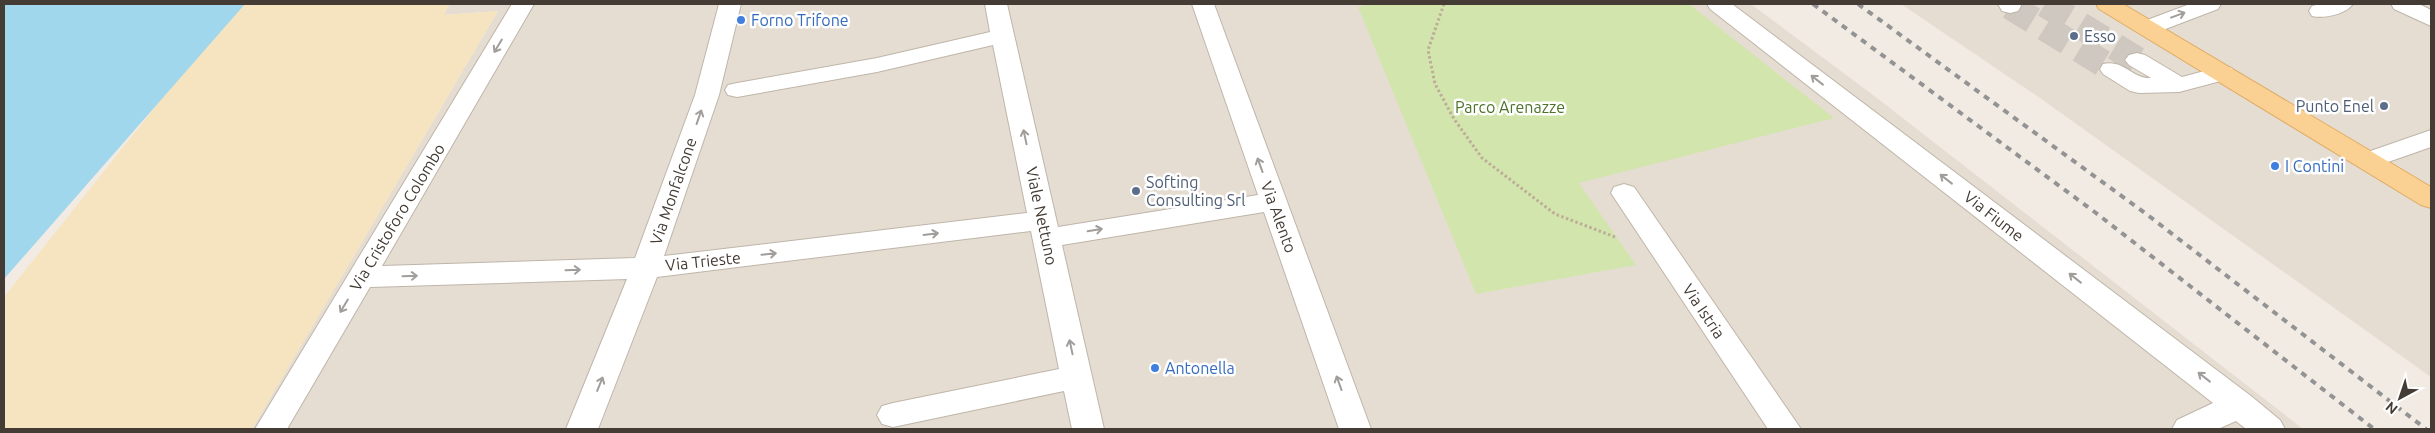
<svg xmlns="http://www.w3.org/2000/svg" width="2435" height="433" viewBox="0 0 2435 433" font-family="Ubuntu,sans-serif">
<rect width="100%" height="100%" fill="#f1ebe3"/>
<!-- residential -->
<g fill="#e5ddd2">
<polygon points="450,4 1751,4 1873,95 2303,429 252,429 498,11 443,15"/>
<polygon points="1901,4 2431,4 2431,377 2040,98"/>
</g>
<!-- green -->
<polygon fill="#d2e5ad" points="1370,4 1689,4 1834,118 1579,183 1636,265 1476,294 1358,7"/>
<!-- sand -->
<polygon fill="#f5e4bf" points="237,4 450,4 444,15 498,11 252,429 4,429 4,297"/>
<!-- water -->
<polygon fill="#a0d7ed" points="4,4 245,4 4,279"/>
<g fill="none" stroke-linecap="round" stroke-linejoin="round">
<!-- minor-tunnel -->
<g stroke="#cec8c0" stroke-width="27" stroke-dasharray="27 14" stroke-linecap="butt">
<polyline points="2045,4 2137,60"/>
<polyline points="2010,6 2112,69"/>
</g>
<!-- minor casing -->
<g stroke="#bfb5a9" stroke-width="2">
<g id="minor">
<polygon points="512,4 534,4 382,266 635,258 695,95 719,4 741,4 719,95 664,256 1027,213 993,45 877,72 737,97 728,95 725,90 728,85 737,83 877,58 990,32 985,4 1007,4 1058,227 1258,195 1192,4 1214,4 1371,429 1339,429 1264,212 1062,245 1104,429 1072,429 1064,391 893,427 882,424 877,415 882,406 893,403 1059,369 1031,231 657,277 598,429 566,429 627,279 370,287 287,429 255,429"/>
<polygon points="1707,4 1732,4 2251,396 2280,420 2285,429 2246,429 2236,421 2218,429 2172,429 2177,420 2213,403 1710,9"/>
<polygon points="1998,4 2020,4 2021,6 2018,11 2010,13 2002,11"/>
<polygon points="2190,4 2221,4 2218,9 2155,33 2147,35 2139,33 2135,28 2139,23"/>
<path d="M2320 4H2353C2346 14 2324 19 2312 16L2309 11 2312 6Z"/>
<polygon points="2391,4 2419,4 2431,10 2431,26 2394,9"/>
<path d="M2137 53 2145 55 2182 77 2223 66 2232 68 2235 73 2232 78 2179 92 2139 93 2130 91 2103 74 2100 69 2103 64C2124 59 2132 79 2151 78L2129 65 2125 60 2129 55Z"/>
<polygon points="2431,130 2431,147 2368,169 2359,167 2355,161 2359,155"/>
<polygon points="1624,184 1634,187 1801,429 1768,429 1611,193 1614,187"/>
</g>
</g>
<!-- major casing -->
<g stroke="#dfab63" stroke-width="2">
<polygon id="major" points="2096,4 2123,4 2431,187 2431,208 2421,205 2099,9"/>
</g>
<!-- path -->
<polyline stroke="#bdac98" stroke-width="3" stroke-dasharray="2.5 2.5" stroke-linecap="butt" points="1444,4 1428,50 1435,84 1454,119 1482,158 1555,214 1615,237"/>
<!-- minor -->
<use href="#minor" fill="#fff" fill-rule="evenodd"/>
<!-- major -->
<use href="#major" fill="#fbd193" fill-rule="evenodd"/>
<!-- rail -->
<g stroke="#939393" stroke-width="4" stroke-dasharray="6 6" stroke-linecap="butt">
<polyline points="1813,4 2096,213 2374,429"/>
<polyline points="1858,4 2145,213 2426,429"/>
</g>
</g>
<!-- one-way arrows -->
<defs><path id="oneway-shaft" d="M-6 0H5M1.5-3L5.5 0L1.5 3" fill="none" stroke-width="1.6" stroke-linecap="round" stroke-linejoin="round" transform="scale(1.25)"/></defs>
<g stroke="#a19d9a">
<use href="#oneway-shaft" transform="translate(2178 15) rotate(-20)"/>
<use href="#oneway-shaft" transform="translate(498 46) rotate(121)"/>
<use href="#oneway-shaft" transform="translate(1817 80) rotate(-142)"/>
<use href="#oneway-shaft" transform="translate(699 117) rotate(-71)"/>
<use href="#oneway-shaft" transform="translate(1025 137) rotate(-102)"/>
<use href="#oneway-shaft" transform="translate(1260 165) rotate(-110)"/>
<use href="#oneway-shaft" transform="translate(1946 179) rotate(-142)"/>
<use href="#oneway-shaft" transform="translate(1095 230) rotate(-9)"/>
<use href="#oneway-shaft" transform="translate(931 234) rotate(-7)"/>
<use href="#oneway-shaft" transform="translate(769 254) rotate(-6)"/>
<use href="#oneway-shaft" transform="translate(573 270) rotate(-2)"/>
<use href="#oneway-shaft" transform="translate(410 276) rotate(-2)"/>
<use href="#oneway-shaft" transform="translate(2075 278) rotate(-142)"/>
<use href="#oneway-shaft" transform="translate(344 306) rotate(121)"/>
<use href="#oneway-shaft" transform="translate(1071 347) rotate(-102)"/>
<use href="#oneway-shaft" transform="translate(2204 377) rotate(-142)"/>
<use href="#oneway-shaft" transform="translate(1339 383) rotate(-110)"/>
<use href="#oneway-shaft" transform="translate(600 384) rotate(-68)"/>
</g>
<!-- markers -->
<g fill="#3f7fe0" stroke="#fff" stroke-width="2">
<circle cx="741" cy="20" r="5"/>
<circle cx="2275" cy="166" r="5"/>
<circle cx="1155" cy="368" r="5"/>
</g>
<g fill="#5c6f8a" stroke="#fff" stroke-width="2">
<circle cx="2074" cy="36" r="5"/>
<circle cx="2384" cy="106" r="5"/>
<circle cx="1136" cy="191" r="5"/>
</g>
<g text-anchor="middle" stroke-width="5" stroke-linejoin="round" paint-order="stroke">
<!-- shop labels -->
<g font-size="16" fill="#366cbe" stroke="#fff" text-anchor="start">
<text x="751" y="26">Forno Trifone</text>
<text x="2285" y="172">I Contini</text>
<text x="1165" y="374">Antonella</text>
</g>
<!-- service labels -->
<g font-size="16" fill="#4e5e75" stroke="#fff" text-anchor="start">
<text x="2084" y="42">Esso</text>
<text x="2374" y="112" text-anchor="end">Punto Enel</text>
<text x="1146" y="188">Softing<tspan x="1146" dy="18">Consulting Srl</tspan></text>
</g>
<!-- park labels -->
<g font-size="16" fill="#4e722a" stroke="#fff">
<text x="1510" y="113">Parco Arenazze</text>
</g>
<!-- street labels -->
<g font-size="16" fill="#433b34" stroke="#fff">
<text transform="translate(673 191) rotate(-71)" y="6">Via Monfalcone</text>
<text transform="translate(1042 216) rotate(78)" y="6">Viale Nettuno</text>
<text transform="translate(1994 216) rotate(38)" y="6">Via Fiume</text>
<text transform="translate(397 217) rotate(-59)" y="6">Via Cristoforo Colombo</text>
<text transform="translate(1279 217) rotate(70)" y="6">Via Alento</text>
<text transform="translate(703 261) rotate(-6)" y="6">Via Trieste</text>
<text transform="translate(1704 311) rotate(56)" y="6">Via Istria</text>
</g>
</g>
<!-- border -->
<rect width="2435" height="433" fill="none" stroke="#433b34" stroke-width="10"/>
<!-- north arrow -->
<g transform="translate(2400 398) rotate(220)" stroke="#ffffff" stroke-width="4" paint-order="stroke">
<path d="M0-4L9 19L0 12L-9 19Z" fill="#433b34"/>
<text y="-8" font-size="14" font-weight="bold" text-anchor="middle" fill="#433b34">N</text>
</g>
</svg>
